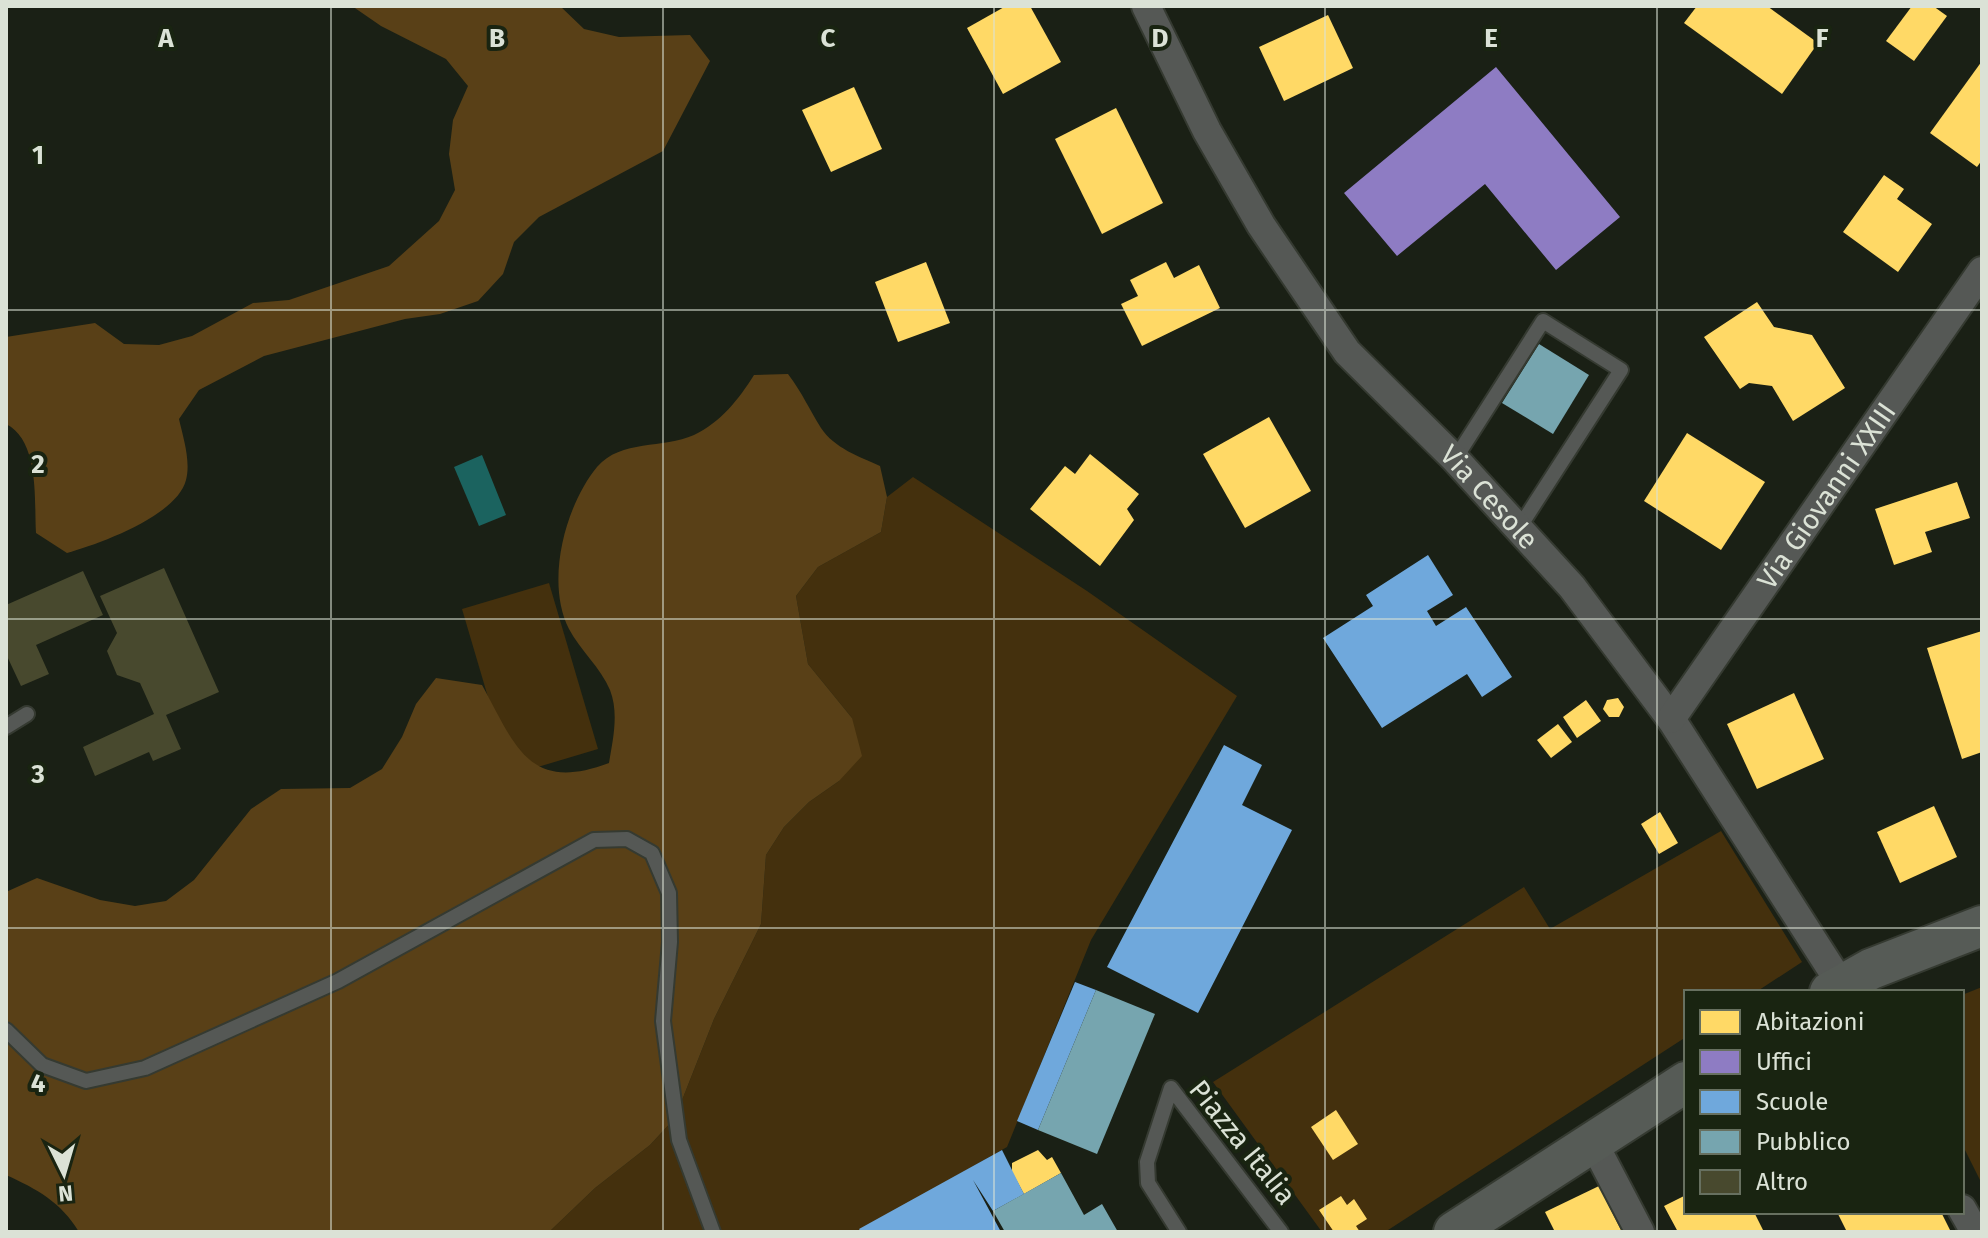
<svg xmlns="http://www.w3.org/2000/svg" width="1988" height="1238" viewBox="0 0 1988 1238" font-family="'Fira Sans',sans-serif">
<rect width="100%" height="100%" fill="#1a2015"/>
<!-- green -->
<g fill="#44300d">
<polygon points="913,477 1087,591 1237,696 1091,940 1007,1147 857,1232 549,1232 595,1188 650,1145 675,1118 714,1019 761,924 766,855 784,827 809,802 839,781 852,718 808,664 796,596 818,567 881,532 887,497"/>
<polygon points="549,583 598,749 511,775 462,609"/>
<polygon points="1721,831 1802,962 1756,992 1686,992 1686,1037 1385,1232 1322,1232 1213,1082 1524,887 1550,929"/>
<polygon points="1982,987 1982,1184 1962,1144 1962,995"/>
</g>
<!-- forest -->
<g fill="#594017">
<path d="M352 6H560L584 29 619 37 690 35 710 61 663 151 539 217 514 242 503 274 478 301 440 314 405 319 264 356 199 390 179 419C183 437 191 461 186 480 177 516 99 544 67 553L36 533C34 501 40 441 6 424V337L95 323 124 344 159 345 192 336 253 303 289 300 389 266 439 221 455 190 449 154 453 120 468 86 446 59 381 26Z"/>
<path d="M788 374C803 394 809 409 821 428 834 448 860 457 880 466L887 497 881 532 818 567 796 596 808 664 852 718 862 756 839 781 809 802 784 827 766 855 761 924 714 1019 675 1118 650 1145 595 1188 549 1232H79C61 1202 37 1189 6 1175V892L37 878 100 900 135 906 166 901 194 880 251 809 281 789 350 788 382 769 402 737 416 704 436 678 482 685C516 747 529 793 609 763 613 739 619 713 610 690 601 668 580 650 569 629 545 582 565 506 597 467 621 439 663 449 694 435 721 422 739 399 754 375Z"/>
</g>
<!-- water -->
<polygon fill="#1b635f" points="482,455 506,515 479,526 454,467"/>
<!-- homes -->
<g fill="#ffd966">
<polygon points="1006,6 1030,6 1061,62 1003,94 967,28"/>
<polygon points="1697,6 1767,6 1818,43 1782,94 1684,23"/>
<polygon points="1912,6 1933,6 1947,16 1914,61 1886,41"/>
<polygon points="1328,15 1353,68 1284,101 1259,47"/>
<polygon points="1982,61 1982,160 1977,167 1930,133"/>
<polygon points="854,87 882,149 831,172 802,110"/>
<polygon points="1116,108 1163,203 1102,234 1055,139"/>
<polygon points="1884,175 1904,189 1897,199 1932,224 1898,272 1843,232"/>
<polygon points="926,262 950,323 898,342 875,282"/>
<polygon points="1166,262 1174,278 1199,265 1220,308 1142,346 1121,304 1138,296 1130,280"/>
<polygon points="1757,302 1774,327 1812,335 1845,388 1793,421 1772,386 1749,383 1740,389 1704,337"/>
<polygon points="1269,417 1311,491 1245,528 1203,454"/>
<polygon points="1687,433 1765,482 1721,550 1644,501"/>
<polygon points="1090,454 1139,494 1127,509 1134,520 1100,566 1030,509 1065,466 1075,474"/>
<polygon points="1957,482 1970,518 1925,532 1932,552 1894,565 1875,509"/>
<polygon points="1982,631 1982,752 1962,759 1927,648"/>
<polygon points="1794,693 1824,759 1757,789 1727,724"/>
<polygon points="1618,698 1624,707 1619,717 1609,717 1603,709 1607,700"/>
<polygon points="1586,700 1601,721 1577,738 1563,717"/>
<polygon points="1558,724 1572,742 1551,758 1537,740"/>
<polygon points="1934,806 1957,857 1900,883 1877,832"/>
<polygon points="1660,812 1678,843 1659,854 1641,824"/>
<polygon points="1336,1110 1358,1144 1333,1160 1311,1127"/>
<polygon points="1038,1150 1047,1160 1052,1157 1061,1173 1024,1194 1012,1172 1012,1163"/>
<polygon points="1599,1186 1622,1232 1555,1232 1545,1212"/>
<polygon points="1686,1195 1686,1212 1754,1212 1764,1232 1678,1232 1664,1206"/>
<polygon points="1341,1196 1347,1205 1354,1199 1367,1219 1356,1226 1360,1232 1334,1232 1319,1210"/>
<polygon points="1837,1212 1941,1212 1951,1232 1847,1232"/>
</g>
<!-- offices -->
<polygon fill="#8e7cc3" points="1496,67 1620,217 1556,270 1485,184 1397,256 1344,193"/>
<!-- schools -->
<g fill="#6fa8dc">
<polygon points="1428,555 1453,595 1427,611 1436,626 1466,607 1512,677 1482,697 1467,674 1382,728 1323,638 1373,606 1366,595"/>
<polygon points="1224,745 1262,765 1242,805 1292,830 1198,1013 1107,967"/>
<polygon points="1075,982 1096,990 1038,1130 1017,1121"/>
<polygon points="1002,1150 1024,1194 993,1211 973,1180 1001,1232 861,1232 859,1229"/>
</g>
<!-- public -->
<g fill="#76a5af">
<polygon points="1539,344 1589,375 1553,434 1502,403"/>
<polygon points="1096,990 1155,1014 1097,1154 1038,1130"/>
<polygon points="1061,1173 1084,1215 1102,1204 1118,1232 1005,1232 993,1211"/>
</g>
<!-- building -->
<g fill="#48492e">
<polygon points="164,568 219,692 166,715 181,749 153,761 149,752 95,776 83,747 154,714 140,683 117,675 107,651 117,633 100,596"/>
<polygon points="83,571 103,615 36,645 49,674 21,686 6,654 6,605"/>
</g>
<g fill="none" stroke-linecap="round" stroke-linejoin="round">
<!-- lane casing -->
<g stroke="#353a31" stroke-width="18">
<g id="lane">
<polyline points="1455,459 1543,321 1621,370 1519,528"/>
<polyline points="6,727 27,714"/>
<polyline points="6,1030 42,1065 86,1081 145,1068 338,981 594,840 627,839 652,853 669,893 670,942 663,1021 679,1140 713,1232"/>
<polyline points="1179,1232 1148,1183 1147,1162 1171,1088 1281,1232"/>
</g>
</g>
<!-- street casing -->
<g stroke="#353a31" stroke-width="32">
<g id="street">
<path id="s1" d="M1146 6 1207 131 1261 225 1347 352 1455 459 1572 587 1671 719 1846 992"/>
<path id="s2" d="M1671 719 1982 271"/>
<polyline points="1593,1142 1640,1232"/>
<polyline points="1962,1209 1975,1232"/>
</g>
</g>
<!-- secondary casing -->
<g stroke="#353a31" stroke-width="44">
<g id="secondary">
<polyline points="1830,992 1871,969 1982,926"/>
<polyline points="1454,1232 1686,1082"/>
</g>
</g>
<!-- lane -->
<use href="#lane" stroke="#555855" stroke-width="14"/>
<!-- street -->
<use href="#street" stroke="#555855" stroke-width="28"/>
<!-- secondary -->
<use href="#secondary" stroke="#565b56" stroke-width="40"/>
</g>
<!-- grid -->
<path fill="none" stroke="#dbe2d6" stroke-width="2" stroke-opacity="0.55" d="M331 6V1232M663 6V1232M994 6V1232M1325 6V1232M1657 6V1232M6 310H1982M6 619H1982M6 928H1982"/>
<g text-anchor="middle" stroke-width="8" stroke-linejoin="round" paint-order="stroke">
<!-- street labels -->
<g font-size="28" fill="#dbe2d6" stroke="#192411">
<text dy="10" stroke="none"><textPath href="#s2" startOffset="272">Via Giovanni XXIII</textPath></text>
<text dy="10" stroke="none"><textPath href="#s1" startOffset="604">Via Cesole</textPath></text>
<text transform="translate(1243 1142) rotate(51)" y="10">Piazza Italia</text>
</g>
</g>
<g font-size="26" text-anchor="middle" font-weight="bold" fill="#dbe2d6" stroke="#192411" stroke-width="8" stroke-linejoin="round" paint-order="stroke">
<text x="166" y="47">A</text>
<text x="497" y="47">B</text>
<text x="828" y="47">C</text>
<text x="1160" y="47">D</text>
<text x="1491" y="47">E</text>
<text x="1822" y="47">F</text>
<text x="38" y="164">1</text>
<text x="38" y="473">2</text>
<text x="38" y="783">3</text>
<text x="38" y="1092">4</text>
</g>
<!-- border -->
<rect width="1988" height="1238" fill="none" stroke="#dbe2d6" stroke-width="16"/>
<!-- legend -->
<rect x="1684" y="990" width="280" height="224" fill="#192411" stroke="#677060" stroke-width="2"/>
<rect x="1700" y="1010" width="40" height="24" fill="#ffd966" stroke="#677060" stroke-width="2"/>
<text x="1756" y="1030" font-size="24" fill="#dbe2d6">Abitazioni</text>
<rect x="1700" y="1050" width="40" height="24" fill="#8e7cc3" stroke="#677060" stroke-width="2"/>
<text x="1756" y="1070" font-size="24" fill="#dbe2d6">Uffici</text>
<rect x="1700" y="1090" width="40" height="24" fill="#6fa8dc" stroke="#677060" stroke-width="2"/>
<text x="1756" y="1110" font-size="24" fill="#dbe2d6">Scuole</text>
<rect x="1700" y="1130" width="40" height="24" fill="#76a5af" stroke="#677060" stroke-width="2"/>
<text x="1756" y="1150" font-size="24" fill="#dbe2d6">Pubblico</text>
<rect x="1700" y="1170" width="40" height="24" fill="#48492e" stroke="#677060" stroke-width="2"/>
<text x="1756" y="1190" font-size="24" fill="#dbe2d6">Altro</text>
<!-- north arrow -->
<g transform="translate(64 1174) rotate(175)" stroke="#192411" stroke-width="6" paint-order="stroke">
<path d="M0-6L14 30L0 20L-14 30Z" fill="#dbe2d6"/>
<text y="-12" font-size="22" font-weight="bold" text-anchor="middle" fill="#dbe2d6">N</text>
</g>
</svg>
